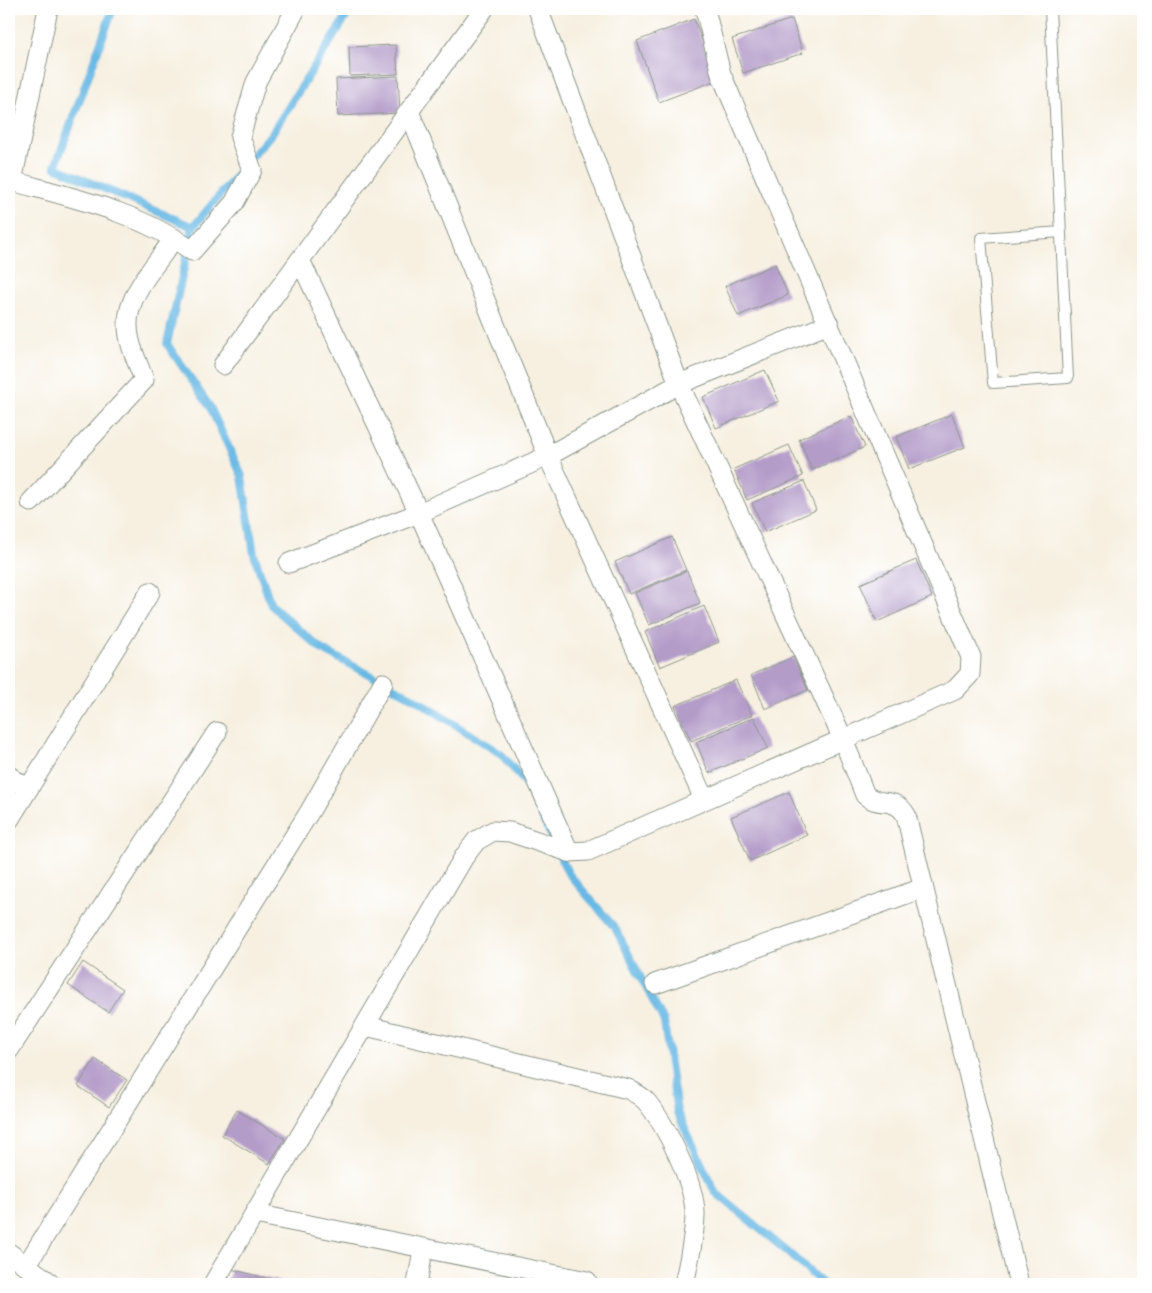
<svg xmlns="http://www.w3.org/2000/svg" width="1152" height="1293" viewBox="0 0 1152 1293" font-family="Caveat,sans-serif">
<rect width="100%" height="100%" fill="#fff"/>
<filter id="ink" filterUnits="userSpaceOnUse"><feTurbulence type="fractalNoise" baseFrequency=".02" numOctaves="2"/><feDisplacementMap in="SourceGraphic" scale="10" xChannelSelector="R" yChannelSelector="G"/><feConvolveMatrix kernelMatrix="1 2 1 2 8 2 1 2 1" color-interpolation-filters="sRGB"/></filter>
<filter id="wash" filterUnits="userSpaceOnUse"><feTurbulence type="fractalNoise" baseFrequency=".0096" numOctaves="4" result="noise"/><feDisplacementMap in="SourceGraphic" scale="20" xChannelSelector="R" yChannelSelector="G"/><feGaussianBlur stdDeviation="1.12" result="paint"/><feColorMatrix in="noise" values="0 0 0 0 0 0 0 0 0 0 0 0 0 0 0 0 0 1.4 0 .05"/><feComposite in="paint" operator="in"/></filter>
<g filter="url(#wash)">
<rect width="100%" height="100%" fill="#f7f0e1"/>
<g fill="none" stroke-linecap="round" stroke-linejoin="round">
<!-- stream -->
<g stroke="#69b9e4" stroke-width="8">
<polyline points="113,9 55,167 193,227 167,344 210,407 242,476 254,554 271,605 321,649 412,697 501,754 527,785 568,873 615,928 664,1022 677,1112 715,1192 790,1254 823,1284"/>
<polyline points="193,227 272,133 351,9"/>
</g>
</g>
<g id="blocks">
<!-- building -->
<g fill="#b49cc9">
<polygon points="694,19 717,80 659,102 637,41"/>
<polygon points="792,19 803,53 743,73 732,39"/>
<polygon points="396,45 398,74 350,76 349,47"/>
<polygon points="398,76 400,113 338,116 336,79"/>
<polygon points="775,264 788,295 738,316 725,286"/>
<polygon points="765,370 779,401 716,428 703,397"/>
<polygon points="952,414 965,447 909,469 896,437"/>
<polygon points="851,416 865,447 812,470 799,439"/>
<polygon points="789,445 803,476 747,500 734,469"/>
<polygon points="804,481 816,510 765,532 752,503"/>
<polygon points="672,537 686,570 629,594 615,562"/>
<polygon points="916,560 932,597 877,622 860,584"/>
<polygon points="687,571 700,603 649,625 635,593"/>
<polygon points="704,606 719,642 660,667 645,632"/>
<polygon points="793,657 808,690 765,709 751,675"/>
<polygon points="736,680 752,715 691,741 675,706"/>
<polygon points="754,717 768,748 709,773 696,742"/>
<polygon points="789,792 807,835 750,861 731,817"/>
<polygon points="83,962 123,989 108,1012 68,985"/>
<polygon points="95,1059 127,1080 109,1107 78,1086"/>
<polygon points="237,1110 285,1139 269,1164 222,1135"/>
<polygon points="231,1269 281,1282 280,1284 227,1284"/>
</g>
</g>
</g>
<g filter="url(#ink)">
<use href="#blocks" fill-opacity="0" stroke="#8b968a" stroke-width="1"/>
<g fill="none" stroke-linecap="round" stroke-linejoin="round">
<!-- lane casing -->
<g stroke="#8b968a" stroke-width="12">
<polyline id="lane" points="1050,9 1068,378 993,383 981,238 1061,232"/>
</g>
<!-- street casing -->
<g stroke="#8b968a" stroke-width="21">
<g id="street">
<path d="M538 9 679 384 843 739 865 795C880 808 894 795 906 815L1019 1284"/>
<polyline points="409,111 548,456 704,799"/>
<path d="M12 181C73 198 140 212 192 251L234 203 252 170 240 137 256 82 296 9"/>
<polyline points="9,184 12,181 48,9"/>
<polyline points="300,260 419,513 569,852"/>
<polyline points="223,365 484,9"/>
<path d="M31 502 144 380C138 363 128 344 128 325 127 293 158 263 174 238"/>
<polyline points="289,563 419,513 548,456 679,384 829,324"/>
<polyline points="9,776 28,789"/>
<polyline points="9,820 150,592"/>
<polyline points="655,984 923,888"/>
<path d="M366 1026 628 1089C633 1092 639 1095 644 1099 665 1122 696 1185 695 1216 694 1239 689 1262 684 1284"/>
<polyline points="9,1050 217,732"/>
<polyline points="255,1214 587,1281"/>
<polyline points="9,1253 52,1284"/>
<polyline points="26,1266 310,811 383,683"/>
<polyline points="213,1284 464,857 476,841 493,831 510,832 569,852 588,851 955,690 970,674 971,657 721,74 705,9"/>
<polyline points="417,1284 422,1256"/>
</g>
</g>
<!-- lane -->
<use href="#lane" stroke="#fff" stroke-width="10"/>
<!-- street -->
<use href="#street" stroke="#fff" stroke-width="19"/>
</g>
</g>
<!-- margin -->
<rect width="1152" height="1293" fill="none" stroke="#fff" stroke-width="30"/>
</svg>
